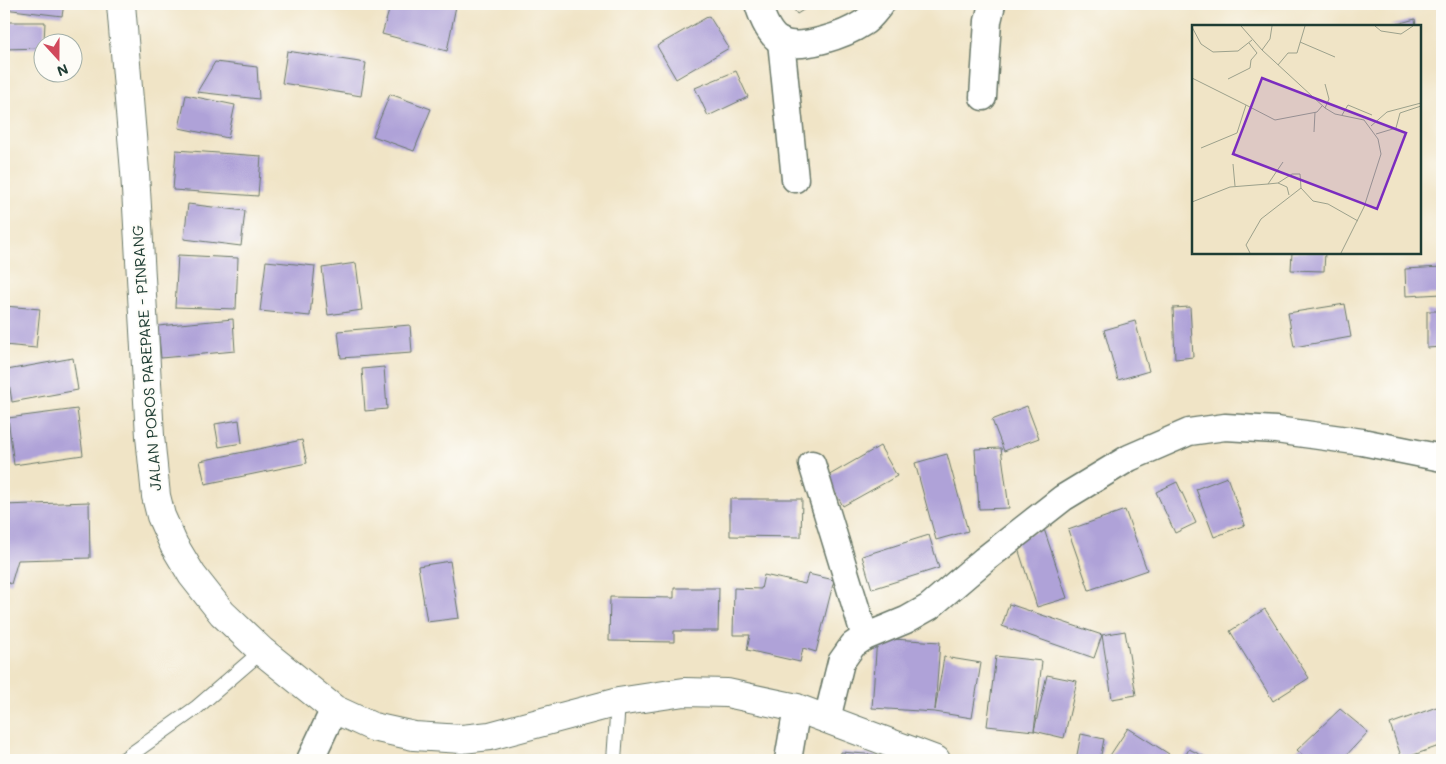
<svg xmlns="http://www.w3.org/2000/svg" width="1446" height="764" viewBox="0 0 1446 764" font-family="Mali,sans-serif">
<rect width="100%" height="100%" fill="#fdfcf7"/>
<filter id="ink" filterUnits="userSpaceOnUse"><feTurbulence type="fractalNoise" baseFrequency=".02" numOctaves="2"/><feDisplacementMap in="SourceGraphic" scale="10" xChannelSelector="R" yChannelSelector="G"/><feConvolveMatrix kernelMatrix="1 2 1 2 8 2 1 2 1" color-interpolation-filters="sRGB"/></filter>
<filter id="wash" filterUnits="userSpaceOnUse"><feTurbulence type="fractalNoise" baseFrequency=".0096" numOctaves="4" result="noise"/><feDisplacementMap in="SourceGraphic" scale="20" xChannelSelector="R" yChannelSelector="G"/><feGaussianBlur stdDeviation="1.12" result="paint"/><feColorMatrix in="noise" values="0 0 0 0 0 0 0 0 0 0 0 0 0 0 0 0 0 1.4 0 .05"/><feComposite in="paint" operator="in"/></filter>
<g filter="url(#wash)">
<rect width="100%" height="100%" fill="#f0e4c6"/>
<g id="blocks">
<!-- building -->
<g fill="#afa2d8">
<polygon points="4,4 64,4 62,16 4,9"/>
<polygon points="391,4 439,4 456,6 447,51 382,34"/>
<polygon points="790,4 813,4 797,14"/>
<polygon points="709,16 729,48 676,79 657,46"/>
<polygon points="1415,19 1416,26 1390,26"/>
<polygon points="4,22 45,22 44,42 42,42 42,48 4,49"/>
<polygon points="287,51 366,63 361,96 282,83"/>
<polygon points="215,62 257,67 259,99 197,92"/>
<polygon points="736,71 748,97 708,116 695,88"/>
<polygon points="390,94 431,109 414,151 373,136"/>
<polygon points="186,95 235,105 228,138 179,128"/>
<polygon points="176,150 261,156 258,196 173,190"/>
<polygon points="188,204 245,211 241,246 184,239"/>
<polygon points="1292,252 1325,252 1324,271 1291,270"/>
<polygon points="178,255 238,258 236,309 175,307"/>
<polygon points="266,261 315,266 310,316 260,311"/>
<polygon points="356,263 362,310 328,315 322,268"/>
<polygon points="1442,267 1442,294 1406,296 1405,269"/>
<polygon points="1345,304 1351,337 1294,347 1288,313"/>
<polygon points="4,306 40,309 36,348 4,345"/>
<polygon points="1190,307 1193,357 1175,359 1173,308"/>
<polygon points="1427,311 1442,311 1442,347 1427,348"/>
<polygon points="233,319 235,351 161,358 158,326"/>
<polygon points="1135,321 1149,371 1118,380 1104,330"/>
<polygon points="410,325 412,353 341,358 338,331"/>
<polygon points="73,358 78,390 12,402 7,370"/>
<polygon points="384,367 387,409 365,411 362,369"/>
<polygon points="1027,406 1039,438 1004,451 992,420"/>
<polygon points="77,409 83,455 14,465 8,418"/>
<polygon points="239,420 242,443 219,447 215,424"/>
<polygon points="302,440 307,463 205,484 200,461"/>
<polygon points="880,446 897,476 843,506 826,477"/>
<polygon points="1001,448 1009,508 979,509 975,449"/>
<polygon points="947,454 968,531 936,540 915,463"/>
<polygon points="1227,477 1245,525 1214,537 1196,489"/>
<polygon points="1177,482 1196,523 1175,533 1156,492"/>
<polygon points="730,499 802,499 801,537 730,536"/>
<polygon points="89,502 90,558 18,560 11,584 4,581 4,505"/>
<polygon points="1125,510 1147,570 1089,590 1068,530"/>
<polygon points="1044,529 1067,598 1037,607 1015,539"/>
<polygon points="929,535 939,568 872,589 862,556"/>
<polygon points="450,561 459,618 427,622 418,566"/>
<polygon points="808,574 834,580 816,652 803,648 800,662 747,650 750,635 733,635 734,588 761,589 764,575 805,584"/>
<polygon points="674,588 719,588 718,631 674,631 674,642 609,641 610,597 674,598"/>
<polygon points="1009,604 1102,635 1125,631 1136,695 1112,699 1102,635 1094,658 1002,626"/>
<polygon points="1265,609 1309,678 1273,701 1230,631"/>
<polygon points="877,638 940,642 935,710 944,657 981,663 972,718 935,712 872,708"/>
<polygon points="996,656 1042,661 1034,731 1047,675 1077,681 1064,738 1034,731 987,726"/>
<polygon points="1442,705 1442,745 1402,759 1390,724"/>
<polygon points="1340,709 1368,732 1342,760 1308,760 1297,750"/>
<polygon points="1128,728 1169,754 1164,760 1107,760"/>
<polygon points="1081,734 1104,739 1100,760 1076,760"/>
<polygon points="1189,749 1211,760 1183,760"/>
<polygon points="841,752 877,755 877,760 840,760"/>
</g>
</g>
</g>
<g filter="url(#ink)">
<use href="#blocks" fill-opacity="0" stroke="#687767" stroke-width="1"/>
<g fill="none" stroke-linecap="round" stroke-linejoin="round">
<!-- service casing -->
<g stroke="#687767" stroke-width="16">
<g id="service">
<polyline points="123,760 196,708 262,651"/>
<polyline points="614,760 618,702"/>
</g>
</g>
<!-- minor casing -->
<g stroke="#687767" stroke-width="29">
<g id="minor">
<path d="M758 4C762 17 769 36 782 42 802 50 845 35 863 23 870 19 876 10 881 4"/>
<polyline points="781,41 795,179"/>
<polyline points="983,97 988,21 992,4"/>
<polyline points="812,464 865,637"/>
<polyline points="827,719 841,662 853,645 865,637 906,620 929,607 984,560 1063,498 1129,458 1189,432 1225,427 1276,430 1362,442 1442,458"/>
<polyline points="310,760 334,709"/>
<polyline points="788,760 797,708"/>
</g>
</g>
<!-- trunk casing -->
<g stroke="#687767" stroke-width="30">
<polyline id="trunk" points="121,4 135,172 150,436 156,496 161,516 174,545 192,575 222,613 262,651 334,709 373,727 414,736 462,739 490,736 618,702 684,692 727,693 797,708 936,760"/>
</g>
<!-- service -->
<use href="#service" stroke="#fff" stroke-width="14"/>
<!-- minor -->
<use href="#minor" stroke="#fff" stroke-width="26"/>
<!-- trunk -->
<use href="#trunk" stroke="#fff" stroke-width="28"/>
</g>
</g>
<g text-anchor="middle" stroke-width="4" stroke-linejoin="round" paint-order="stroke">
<!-- street labels -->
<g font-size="15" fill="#1f3d34" stroke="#fdfcf7">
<text transform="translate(147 358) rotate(-94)" y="5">JALAN POROS PAREPARE - PINRANG</text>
</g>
</g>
<!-- overview -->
<g transform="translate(1192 25)">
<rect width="229" height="229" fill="#f0e4c6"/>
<path fill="none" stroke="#9ca18c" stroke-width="1" d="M49 1 70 25 133 83 143 89 172 95 186 114 189 129 172 182 149 228M183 1 189 6 209 9 221 1M0 2 9 19 21 27 46 26 60 15M108 17 143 32M70 25 78 14 80 1M86 40 96 28H105L113 1M0 53 54 80M36 54 58 43 59 35 65 28 57 18M133 83 137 74 133 59M150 90 156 80 180 90M179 101 195 87 229 78M122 107 123 87M184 109 204 103 208 88 229 81M9 123 45 108 54 80 83 95 125 87 130 81M91 137 76 159 86 158 100 149H108L109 163 121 176 136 179 166 196M41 139 43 161M86 158 95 162 97 170M0 177 38 162 76 159M58 228 54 220 69 194 109 163"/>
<path fill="#7b2cbf" fill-opacity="0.15" stroke="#7b2cbf" stroke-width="2.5" d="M70 53 214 108 185 184 41 129Z"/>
<rect width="229" height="229" fill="none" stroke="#1f3d34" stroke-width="2.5"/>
</g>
<!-- margin -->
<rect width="1446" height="764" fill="none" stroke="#fdfcf7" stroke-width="20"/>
<!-- north arrow -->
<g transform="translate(58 58) rotate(159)"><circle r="24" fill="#fdfcf7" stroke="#a4b0a9"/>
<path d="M0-4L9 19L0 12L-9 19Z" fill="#d1495b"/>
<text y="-8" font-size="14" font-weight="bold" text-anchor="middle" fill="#1f3d34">N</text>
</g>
</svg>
